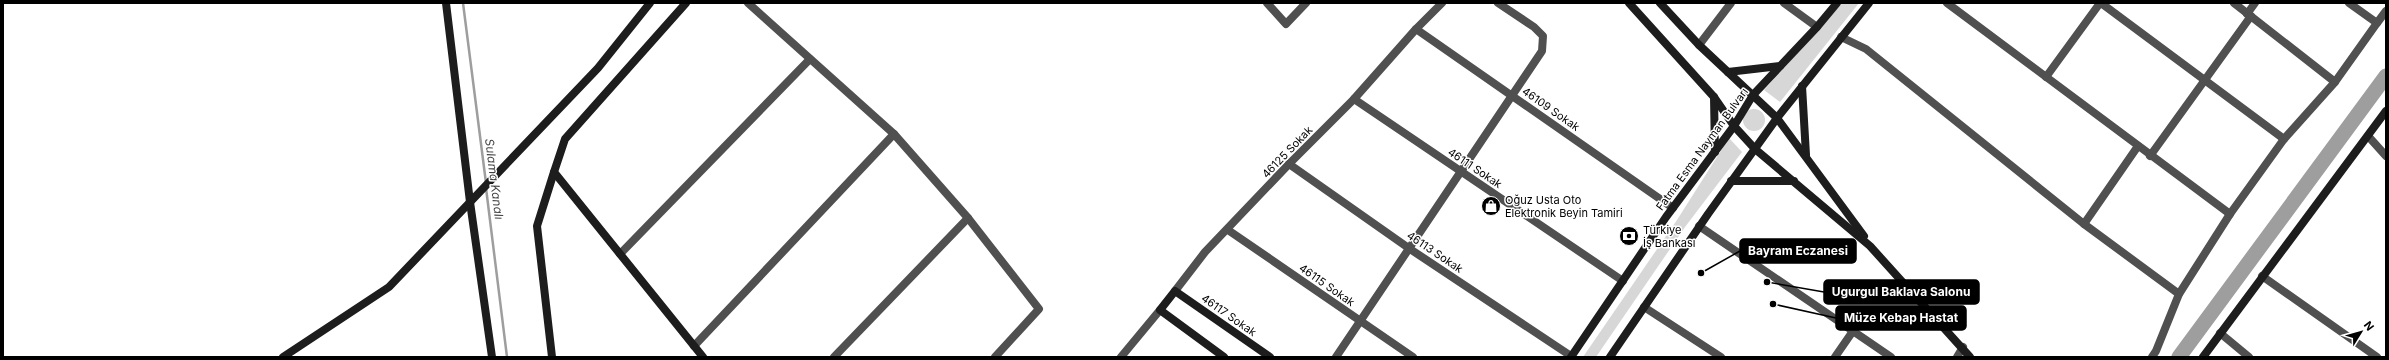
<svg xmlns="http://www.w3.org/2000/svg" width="2389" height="360" viewBox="0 0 2389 360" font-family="Inter,sans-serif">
<rect width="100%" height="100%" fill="#fff"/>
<!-- green -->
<g fill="#d7d7d7">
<polygon points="1842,3 1859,3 1780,102 1764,90"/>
<circle cx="1754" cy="120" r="11"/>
<polygon points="1729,138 1742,152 1685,227 1596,357 1583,357 1677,220"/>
</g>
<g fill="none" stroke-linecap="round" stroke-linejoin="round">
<!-- stream -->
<g stroke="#9e9e9e" stroke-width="2.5">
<polyline points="463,3 486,183"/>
<polyline points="486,188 507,357"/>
</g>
<!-- river -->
<polyline stroke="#9e9e9e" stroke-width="15" points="2179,357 2386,76"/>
<!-- street -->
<g stroke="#505050" stroke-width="8">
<polyline points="748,3 894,134"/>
<polyline points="1267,3 1286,24 1306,3"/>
<polyline points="1784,3 1817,27"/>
<polyline points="1947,3 2230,214"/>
<polyline points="2101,3 2284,139"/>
<polyline points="2234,3 2335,82"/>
<polyline points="2247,14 2255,3"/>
<polyline points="2377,23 2386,11"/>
<polyline points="1416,29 1673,208"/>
<polyline points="1841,37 1866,49 2084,224 2179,294"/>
<polyline points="1699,45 1731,3"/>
<polyline points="2046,77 2100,3"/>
<polyline points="1354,99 1623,281"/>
<polyline points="2368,136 2386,156"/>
<polyline points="2150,156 2251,16"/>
<polyline points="1289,164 1410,249 1571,356"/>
<polyline points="968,218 1039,309 995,357"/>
<polyline points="2084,224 2138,146"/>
<polyline points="1699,226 1891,357"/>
<polyline points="1228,230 1413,357"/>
<polyline points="620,254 810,59"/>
<polyline points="2262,276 2377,357"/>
<polyline points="1175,291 1205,252 1289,164 1354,99 1416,29 1442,3"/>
<polyline points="1644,307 1721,357"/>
<polyline points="2220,333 2249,357"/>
<polyline points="694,346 894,134 968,218 834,357"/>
<polyline points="1121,357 1160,310"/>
<polyline points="1336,357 1542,51 1543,36 1534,27 1498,3"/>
<polyline points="1835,357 1853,331"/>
<polyline points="1957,357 1963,347"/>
<polyline points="2152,357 2156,351 2179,294 2230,214 2284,139 2335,82 2377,23 2349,3"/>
</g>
<!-- secondary -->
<g stroke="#1d1d1d" stroke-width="8">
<polyline points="446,3 470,202 492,357"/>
<polyline points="686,3 565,139 554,172 703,357"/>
<polyline points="1629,3 1714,97 1734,126 1755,149 1870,246 1970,357"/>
<polyline points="1660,3 1699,45 1777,118 1864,236"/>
<polyline points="1728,72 1780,66"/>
<polyline points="1802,86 1806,155"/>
<polyline points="1714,97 1715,152"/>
<polyline points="1731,181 1794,181"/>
<polyline points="283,357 389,287 598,68 650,3"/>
<polyline points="552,357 537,226 554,172"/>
<polyline points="1224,357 1160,310 1175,291 1270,357"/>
<polyline points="1571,357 1666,217 1734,126 1753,95 1817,27 1837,3"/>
<polyline points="1610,357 1708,214 1777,118 1869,3"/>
<polyline points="2203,357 2386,111"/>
</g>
</g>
<!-- icons -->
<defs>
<g id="shop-disc" transform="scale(1)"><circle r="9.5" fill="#000" stroke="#fff"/><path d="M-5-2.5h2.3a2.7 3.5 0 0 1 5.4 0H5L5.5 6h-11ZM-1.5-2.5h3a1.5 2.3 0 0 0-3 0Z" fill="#fff"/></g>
<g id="bank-disc" transform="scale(1)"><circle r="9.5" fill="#000" stroke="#fff"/><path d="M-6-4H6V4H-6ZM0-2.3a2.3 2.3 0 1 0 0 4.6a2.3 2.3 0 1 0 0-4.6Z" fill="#fff"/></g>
</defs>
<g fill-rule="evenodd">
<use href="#shop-disc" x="1491" y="206"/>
<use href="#bank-disc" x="1629" y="236"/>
</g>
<g text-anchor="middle" stroke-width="3" stroke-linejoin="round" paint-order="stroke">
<!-- street labels -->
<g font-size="11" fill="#000" stroke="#fff">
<text transform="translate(1551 109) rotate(35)" y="4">46109 Sokak</text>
<text transform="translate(1702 149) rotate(-54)" y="4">Fatma Esma Nayman Bulvarı</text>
<text transform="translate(1287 152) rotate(-46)" y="4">46125 Sokak</text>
<text transform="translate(1475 168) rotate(34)" y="4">46111 Sokak</text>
<text transform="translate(1435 252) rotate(34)" y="4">46113 Sokak</text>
<text transform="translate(1327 285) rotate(35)" y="4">46115 Sokak</text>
<text transform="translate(1229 315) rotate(35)" y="4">46117 Sokak</text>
</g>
<!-- poi labels -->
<g font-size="11" fill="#000" stroke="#fff" text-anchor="start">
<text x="1505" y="204">Oğuz Usta Oto<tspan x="1505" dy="13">Elektronik Beyin Tamiri</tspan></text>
<text x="1643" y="234">Türkiye<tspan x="1643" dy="13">İş Bankası</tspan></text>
</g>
<!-- water labels -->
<g font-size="12" font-style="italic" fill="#3f3f3f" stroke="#fff">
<text transform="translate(494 179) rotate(83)" y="4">Sulama Kanalı</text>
</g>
</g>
<!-- callouts -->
<path fill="none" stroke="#000" stroke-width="1.5" d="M1701 273L1740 251M1767 282L1824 292M1773 304L1836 318"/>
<g fill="#000" stroke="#fff" stroke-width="1.5">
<circle cx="1701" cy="273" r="4"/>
<circle cx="1767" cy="282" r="4"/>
<circle cx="1773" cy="304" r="4"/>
</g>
<g fill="#000" stroke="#000" stroke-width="1.5">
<rect x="1740" y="239" width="116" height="24" rx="4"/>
<rect x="1824" y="280" width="155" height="24" rx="4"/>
<rect x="1836" y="306" width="130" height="24" rx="4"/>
</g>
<g font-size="12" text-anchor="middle" font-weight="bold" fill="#fff">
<text x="1798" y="255">Bayram Eczanesi</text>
<text x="1901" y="296">Ugurgul Baklava Salonu</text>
<text x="1901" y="322">Müze Kebap Hastat</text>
</g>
<!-- border -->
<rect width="2389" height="360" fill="none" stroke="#000000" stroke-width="8"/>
<!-- north arrow -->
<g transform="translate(2361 332) rotate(53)" stroke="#ffffff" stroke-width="3" paint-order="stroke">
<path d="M0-3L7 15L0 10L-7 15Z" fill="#000000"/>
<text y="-6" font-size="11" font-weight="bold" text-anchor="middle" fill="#000000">N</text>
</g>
</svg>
